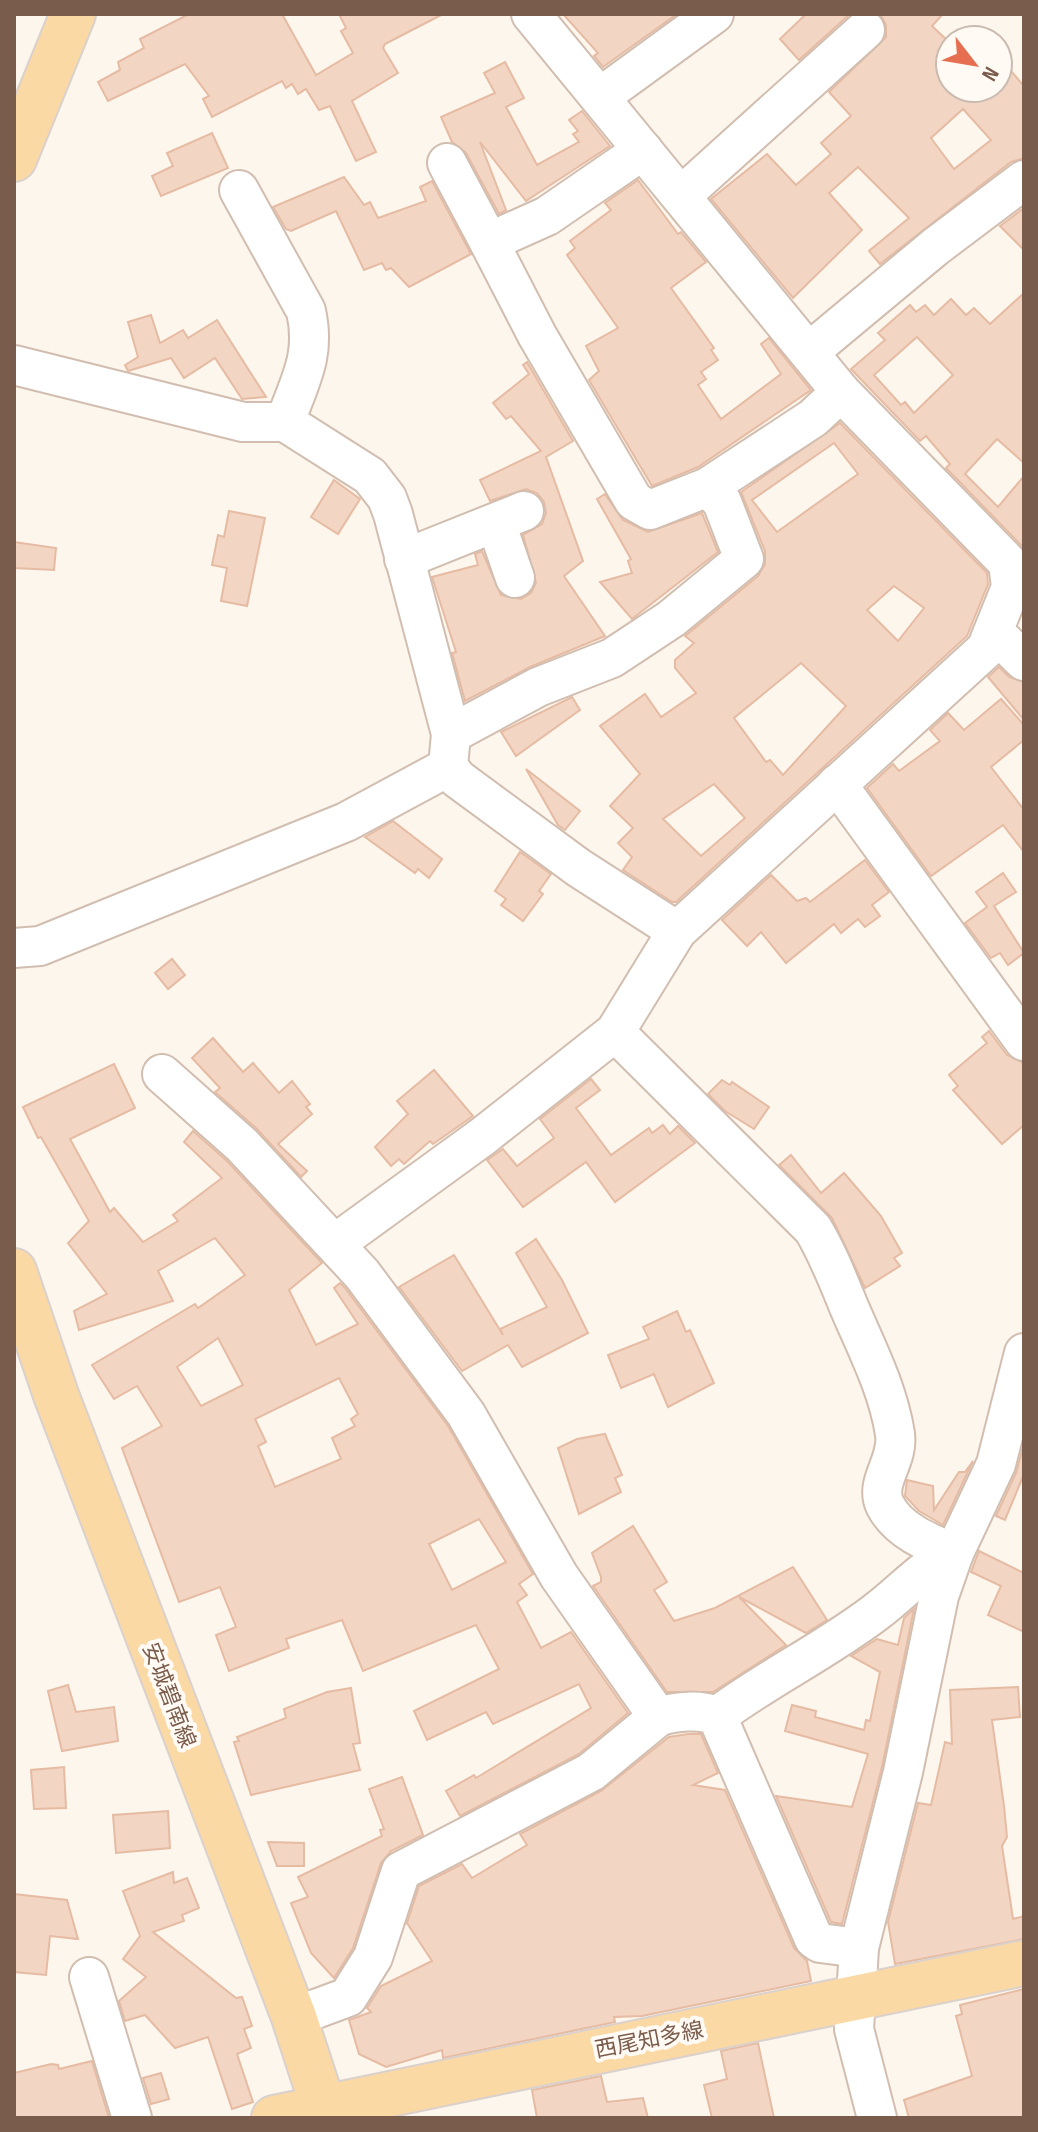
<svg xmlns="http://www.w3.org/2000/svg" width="1038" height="2132" viewBox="0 0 1038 2132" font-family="'Sofia Sans Condensed','Noto Sans JP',sans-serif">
<rect width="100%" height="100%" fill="#fdf6ec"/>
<!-- building -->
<g fill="#f3d5c3" stroke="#e6bba3" stroke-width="2" fill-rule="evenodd">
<polygon points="189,14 282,14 316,75 353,53 341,31 346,28 339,14 443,14 385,44 383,48 398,73 352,101 376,152 356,161 330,106 319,110 306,89 298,94 292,84 286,88 282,81 212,117 203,99 209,96 185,64 108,101 98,82 120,70 118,62 144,48 140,39"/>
<polygon points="563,14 677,14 603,67 594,56 598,53"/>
<polygon points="806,14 850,14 799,60 780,39"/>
<path d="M880 14H943L932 26 950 43V88H998V56L1024 86V158L1011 162 880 264 869 251 909 218 858 167 829 193 862 230 793 298 711 199 767 154 796 185 831 154 821 143 851 116 829 92 886 37V25ZM963 109 991 140 954 169 931 138Z"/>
<polygon points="505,62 524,98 506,107 537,165 579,142 573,134 578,131 569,120 582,111 610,146 526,201 480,142 506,210 499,214 466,153 452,142 441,117 495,93 484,73"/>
<polygon points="212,133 228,168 161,196 152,176 173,166 167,153"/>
<polygon points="344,177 364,205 370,202 378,218 426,201 420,187 432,181 471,254 409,287 391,268 386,270 382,263 364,270 336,211 291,231 286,229 273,207"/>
<polygon points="638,180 678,234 681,232 706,262 671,288 714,348 711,350 718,360 701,372 706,379 698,385 721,419 781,374 761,344 769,338 811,390 698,467 652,486 589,380 599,371 586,346 618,328 567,255 575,248 570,241 611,210 605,203"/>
<polygon points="1024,208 1024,250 1000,226"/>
<path d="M1024 293V463L997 439 965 474 998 507 1024 476V548L946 468 950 464 926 436 920 441 851 369 885 340 878 333 910 305 916 312 925 305 934 315 951 299 966 315 974 308 990 324ZM917 337 953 375 914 413 905 402 901 405 874 375Z"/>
<polygon points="151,315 160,343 183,330 188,338 217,320 266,397 242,399 215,358 184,378 171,358 128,371 125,365 138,357 128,322"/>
<polygon points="527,362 573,441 546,457 583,561 564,576 605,636 530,667 465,701 452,653 456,652 432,577 478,565 475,554 482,551 501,595 521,599 531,593 536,583 523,535 542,524 546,513 544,502 537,493 526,489 490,501 480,480 541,451 511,416 506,419 493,403 529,374 523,365"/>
<path d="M840 423 987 573 988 584 967 636 676 902H672L623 870 632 857 618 843 633 828 610 806 640 774 600 726 645 694 661 717 696 693 675 668V660L694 643 685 636 758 576 765 564V551L741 492ZM834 443 858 474 777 532 752 500ZM894 586 924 608 898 641 867 610ZM801 663 846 706 783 775 770 760 766 762 734 718ZM714 784 745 818 701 856 663 819Z"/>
<polygon points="334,480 360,499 338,534 311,517"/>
<polygon points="605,494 623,520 648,532 702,513 718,552 632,619 600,582 632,573 628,561 631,559 597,499"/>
<polygon points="229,511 265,518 247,606 221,601 227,568 212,565 218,535 224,537"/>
<polygon points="14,542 56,548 54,570 14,568"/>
<polygon points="999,667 1009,677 1024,682 1024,720 988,677"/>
<polygon points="572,697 580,710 516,756 501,732"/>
<polygon points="1001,699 1024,725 1024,740 991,767 1024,810 1024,852 1003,825 931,876 867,788 893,764 899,771 940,741 930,730 948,713 964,730"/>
<polygon points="526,769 580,811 565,830 558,825"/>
<polygon points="393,821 442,859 429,878 418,869 415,873 365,837"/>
<polygon points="520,852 551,874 539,891 543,894 523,921 501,905 506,899 495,891"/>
<polygon points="865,860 889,892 872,905 880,916 865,927 858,919 841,933 834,924 786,963 761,932 747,946 722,920 771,875 797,901 806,898 810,902"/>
<polygon points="1003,873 1016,892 994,906 1024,953 1008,965 1000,953 991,958 965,923 987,907 976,892"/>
<polygon points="172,959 185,975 168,989 155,973"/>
<polygon points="989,1031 1007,1055 1024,1063 1024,1125 1002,1144 953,1090 958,1086 949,1075 987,1043 982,1037"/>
<polygon points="213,1038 243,1072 253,1063 279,1093 292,1081 310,1104 306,1107 312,1114 278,1144 307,1171 301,1177 257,1129 215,1092 220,1088 192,1058"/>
<path d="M114 1064 135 1108 70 1139 110 1212 114 1208 143 1242 178 1221 173 1215 222 1178 184 1142 193 1131 227 1161 322 1263 289 1290 316 1345 358 1324 334 1288 340 1283 345 1288 448 1426 533 1574 519 1584 527 1595 517 1602 541 1648 571 1632 628 1713 579 1754 460 1816 446 1791 474 1775 476 1778 591 1708 579 1684 493 1724 486 1712 427 1740 414 1711 499 1669 476 1625 363 1671 342 1620 286 1639 289 1648 229 1671 216 1635 236 1627 220 1587 179 1602 122 1448 162 1426 137 1386 114 1399 92 1365 195 1304 198 1308 245 1275 215 1238 158 1271 173 1301 79 1330 74 1311 107 1294 68 1243 89 1221 41 1137 38 1138 23 1107ZM218 1338 243 1385 201 1406 177 1367ZM339 1378 358 1414 351 1419 355 1426 332 1438 341 1459 275 1487 258 1446 266 1442 255 1419ZM479 1519 506 1562 452 1590 429 1544Z"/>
<polygon points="434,1070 473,1116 433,1144 430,1141 404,1164 399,1159 391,1166 375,1147 408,1114 397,1101"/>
<polygon points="591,1079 600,1090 576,1108 611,1155 649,1128 652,1133 663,1125 670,1134 678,1126 695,1143 615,1202 586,1162 523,1207 487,1160 503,1149 517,1166 554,1138 540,1119"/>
<polygon points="722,1080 730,1085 732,1082 769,1107 754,1129 725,1111 708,1094"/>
<polygon points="791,1155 821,1193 844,1173 881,1216 902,1253 894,1258 900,1266 865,1288 832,1218 779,1165"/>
<polygon points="536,1239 562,1280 588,1333 522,1367 508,1345 462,1371 399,1287 454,1255 503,1335 500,1329 547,1307 516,1253"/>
<polygon points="677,1311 686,1332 690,1330 714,1383 668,1407 654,1374 621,1388 608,1355 649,1339 643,1327"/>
<polygon points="605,1434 622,1475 615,1478 621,1492 579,1514 558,1448 577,1439"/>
<polygon points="1024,1443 1024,1474 1005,1520 996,1516 1016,1473"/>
<polygon points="973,1461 943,1525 919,1511 905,1496 907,1480 933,1486 934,1510 959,1472 965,1472"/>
<polygon points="633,1526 667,1582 654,1590 674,1621 715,1608 793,1567 827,1620 806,1633 739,1597 786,1645 713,1692 667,1692 593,1586 601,1582 601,1577 592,1553"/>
<polygon points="979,1551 1024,1573 1024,1632 988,1615 1001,1586 971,1572"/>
<polygon points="914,1609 882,1767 842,1924 831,1922 776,1796 852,1807 868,1754 785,1731 792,1705 816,1711 815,1717 864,1730 866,1720 870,1721 880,1672 851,1656 877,1639 898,1645 904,1618"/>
<polygon points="68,1685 76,1712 114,1707 118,1741 62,1751 48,1691"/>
<polygon points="1018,1687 1020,1717 992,1720 1004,1806 1007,1837 1002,1846 1013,1919 1024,1916 1024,1939 895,1964 888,1922 918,1803 931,1805 945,1742 952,1744 950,1690"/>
<polygon points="351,1688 360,1743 353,1744 360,1770 251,1795 234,1742 239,1741 237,1737 286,1718 284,1709 327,1692"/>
<polygon points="688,1734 701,1734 718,1773 693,1785 725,1790 794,1948 807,1961 811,1981 642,2016 614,2017 615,2022 443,2058 442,2050 386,2067 359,2054 349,2020 371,2012 367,2008 381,1986 432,1961 407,1923 419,1886 462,1864 472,1878 527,1845 520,1834 601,1791 669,1737"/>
<polygon points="64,1767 66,1808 34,1809 31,1770"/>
<polygon points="402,1777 423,1835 391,1851 381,1863 353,1948 334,1978 311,1953 291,1903 308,1897 298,1877 382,1836 380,1830 384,1829 369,1789"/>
<polygon points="168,1811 170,1848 116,1853 113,1815"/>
<polygon points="268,1842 304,1843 304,1866 277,1866"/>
<polygon points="173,1872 174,1883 187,1878 199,1908 182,1915 184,1921 153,1932 236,1998 242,1997 252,2026 244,2029 251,2048 237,2054 253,2102 232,2109 208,2037 175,2048 145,2015 125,2021 119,2001 146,1977 123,1959 140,1936 123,1891"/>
<polygon points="14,1894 67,1900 78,1939 50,1936 46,1975 14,1972"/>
<polygon points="1024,1989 1024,2118 909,2118 904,2100 972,2076 956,2016 962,2014 960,2005"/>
<polygon points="758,2043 774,2118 712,2118 704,2085 727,2079 721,2051"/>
<polygon points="92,2061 109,2118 14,2118 14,2073 51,2064 58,2065 59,2069"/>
<polygon points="161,2073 169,2099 151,2104 143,2078"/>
<polygon points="601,2076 607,2102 643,2098 648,2118 537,2118 532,2090"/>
</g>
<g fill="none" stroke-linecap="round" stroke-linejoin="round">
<!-- minor casing -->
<g stroke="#d1beb0" stroke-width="42">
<g id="minor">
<polyline points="600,97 714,14"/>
<polyline points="643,150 547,216 489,242 537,335 634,501 650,510 708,487 813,418 841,392"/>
<polyline points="447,163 489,242"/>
<path d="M239 190 306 311C316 356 300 380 285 422"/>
<polyline points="681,196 865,30"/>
<polyline points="809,352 935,247 1024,180"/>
<polyline points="14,365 243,422 285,422 370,476 387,498 393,514 451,734 448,767 346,822 40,946 14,948"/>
<polyline points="496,523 515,578"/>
<polyline points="404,559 524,511"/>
<polyline points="995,633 1024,661"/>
<polyline points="451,734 538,687 612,658 671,619 744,559 722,502 708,487"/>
<polyline points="448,767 458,779 579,868 677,931"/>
<polyline points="837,784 1024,1041"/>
<path d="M615 1032 813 1229C828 1254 838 1280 849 1307 867 1349 888 1389 895 1434 899 1461 874 1482 885 1505 898 1531 929 1543 954 1553"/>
<polyline points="162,1074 242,1145 362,1274 466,1414 559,1576 658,1717"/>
<polyline points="336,1243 482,1137 615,1032 677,931 986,649 1011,587 1008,563 841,392 531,14"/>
<path d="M717 1716C768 1678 825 1651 876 1612 903 1592 923 1567 954 1553"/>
<polyline points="89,1977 132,2118"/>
<path d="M294 2017 348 1997 373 1957 401 1871 591 1772 658 1717C675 1711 700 1709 717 1716L814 1939 820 1943 859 1948"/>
<polyline points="877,2118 854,2029 859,1948 903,1772 939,1596 954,1553 996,1464 1024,1353"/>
</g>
</g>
<!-- major casing -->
<g stroke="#dad1cd" stroke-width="48">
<g id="major">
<polyline points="14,159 73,14"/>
<polyline points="14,1271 56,1395 294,2017 327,2118"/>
<polyline points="274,2118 1024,1963"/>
</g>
</g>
<!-- minor -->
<use href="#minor" stroke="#fff" stroke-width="38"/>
<!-- major -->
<use href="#major" stroke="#fbd9a5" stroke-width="44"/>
</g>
<g text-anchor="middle" stroke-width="8" stroke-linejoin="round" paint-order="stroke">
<!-- street labels -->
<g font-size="22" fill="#7a5c4d" stroke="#fffaf3">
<text transform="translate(170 1695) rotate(69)" y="8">安城碧南線</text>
<text transform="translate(649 2039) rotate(-11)" y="8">西尾知多線</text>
</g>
</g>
<!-- border -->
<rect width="1038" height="2132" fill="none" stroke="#7a5c4d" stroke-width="32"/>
<!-- north arrow -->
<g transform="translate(974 64) rotate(121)"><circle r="38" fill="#fffaf3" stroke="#cabbb1" stroke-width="2"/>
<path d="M0-6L14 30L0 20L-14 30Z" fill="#e76f51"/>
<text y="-12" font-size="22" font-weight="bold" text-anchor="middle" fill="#7a5c4d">N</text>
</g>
</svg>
